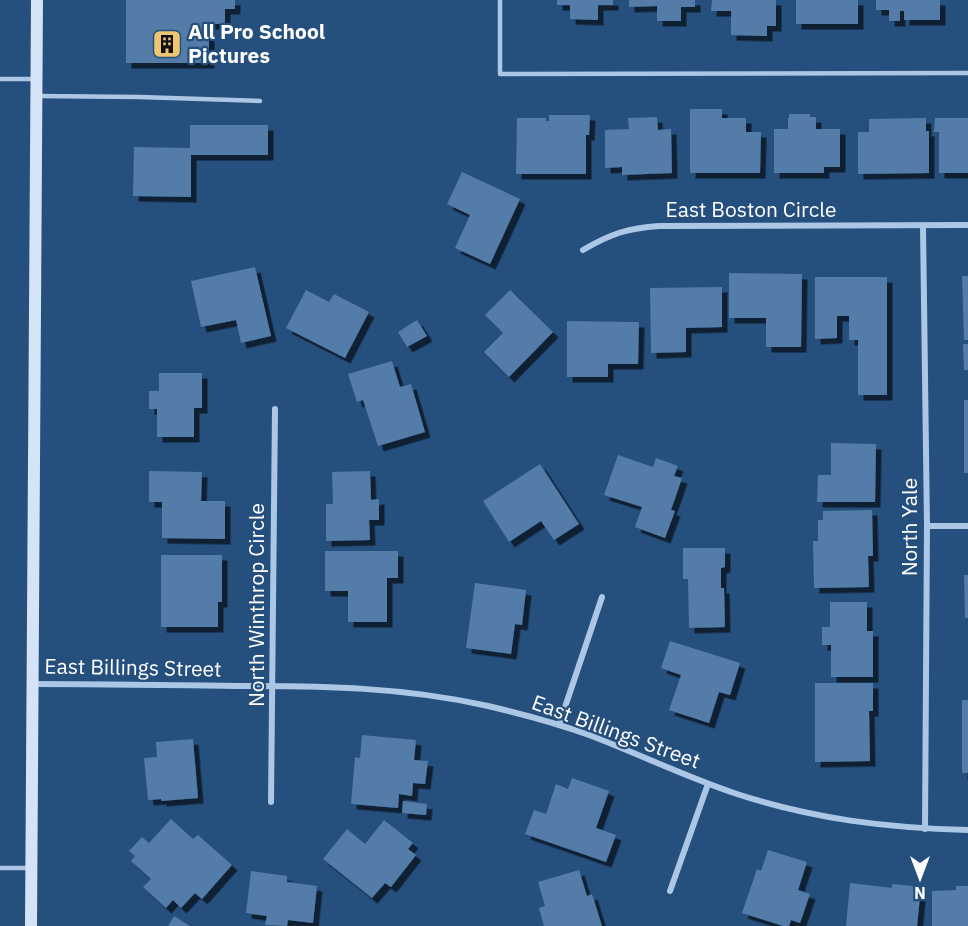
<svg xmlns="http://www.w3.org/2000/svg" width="968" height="926" viewBox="0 0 968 926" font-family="'IBM Plex Sans',sans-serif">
<defs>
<filter id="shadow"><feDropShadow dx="5.5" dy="5.5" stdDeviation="0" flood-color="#0009"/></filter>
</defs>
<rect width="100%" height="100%" fill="#254f7d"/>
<!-- building -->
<g fill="#527ba8" filter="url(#shadow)">
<polygon points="126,0 235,0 235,9 225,9 225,24 209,24 209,63 126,63"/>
<polygon points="557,0 613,0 613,5 598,5 598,20 570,19 570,5 557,5"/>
<polygon points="629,0 695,0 695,7 681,7 681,21 657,21 657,6 629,7"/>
<polygon points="712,0 776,0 776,26 767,26 767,36 731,35 731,11 711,11"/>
<rect x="796" y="0" width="62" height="24"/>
<polygon points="876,0 940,0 940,20 904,20 904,11 900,11 900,21 889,21 889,10 876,10"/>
<polygon points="690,109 722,109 722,118 746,118 746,132 761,132 760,173 690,173"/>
<polygon points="789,114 810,114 810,117 816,117 816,129 840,129 840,167 824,167 824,173 774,173 774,129 788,129 788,118 789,118"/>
<polygon points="549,115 590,115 589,135 586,135 586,174 516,174 517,118 546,118 546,121 549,121"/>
<polygon points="657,117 658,130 671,129 672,173 622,175 622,167 605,168 605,130 629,129 628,118"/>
<polygon points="926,118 926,131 929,131 929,173 858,174 858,132 869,132 869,119"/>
<polygon points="935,118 968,118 968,173 939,173 939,132 934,132"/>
<polygon points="190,125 268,125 268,155 191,155 191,197 133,196 134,147 190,148"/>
<polygon points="462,172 520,199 490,264 455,248 470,215 447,204"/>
<polygon points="255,267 271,336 241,343 236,320 201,327 191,281"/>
<polygon points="729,273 802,274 801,347 766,347 766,318 729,318"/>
<polygon points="962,276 968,276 968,340 964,340"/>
<polygon points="815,277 887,277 887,395 858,395 858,340 849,340 849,316 837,316 837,338 815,339"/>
<polygon points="722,287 722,327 686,328 686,352 651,353 650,288"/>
<polygon points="306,290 329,302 334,294 369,312 345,358 286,328"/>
<polygon points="510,290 553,332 509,377 484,352 503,333 485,315"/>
<polygon points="417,320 427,336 407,347 398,332"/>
<polygon points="567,321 639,322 638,364 608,364 608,377 567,377"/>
<polygon points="963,344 968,344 968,370 964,370"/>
<polygon points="392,361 400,387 411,384 425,432 378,446 363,400 357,402 348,374"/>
<polygon points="159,373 202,373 202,408 194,408 194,437 157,437 157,409 149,409 149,391 159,391"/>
<rect x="964" y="400" width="4" height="73"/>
<polygon points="831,443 876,444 875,502 817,502 818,475 831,475"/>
<polygon points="618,455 653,467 656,458 678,466 674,476 682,478 671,510 675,511 665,538 635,527 642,507 604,495"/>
<polygon points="540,464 579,524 554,540 541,521 509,542 483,501"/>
<polygon points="149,471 202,472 201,501 225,501 225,539 162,538 162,502 149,502"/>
<polygon points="370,471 371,500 379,499 379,520 369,520 370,540 326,541 326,504 333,504 332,472"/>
<polygon points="872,510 873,556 868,556 869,587 814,588 813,541 818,541 818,520 823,520 823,511"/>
<polygon points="683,548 725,548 725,567 721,568 721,588 724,588 725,627 689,628 688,579 683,579"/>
<polygon points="325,551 398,551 398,578 387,578 387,622 348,622 348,591 325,591"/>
<polygon points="161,555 222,555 222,602 218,602 218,627 161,627"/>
<polygon points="964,575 968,575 968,618 965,618"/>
<polygon points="475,583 526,590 522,625 515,624 511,654 466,648"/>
<polygon points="830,602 867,602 867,631 873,631 873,677 831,677 831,645 822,645 822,627 830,627"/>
<polygon points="670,641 740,663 730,695 719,692 709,723 669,710 681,675 661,668"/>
<polygon points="815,683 873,683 873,711 869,711 870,761 815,762"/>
<rect x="962" y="700" width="6" height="73"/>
<polygon points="362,735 416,740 414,760 428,761 425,784 413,783 412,796 399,794 398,808 351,804 355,757 360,758"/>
<polygon points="193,739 198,798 161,801 161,799 148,800 144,758 157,757 156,742"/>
<polygon points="572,778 609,791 596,828 616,835 606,862 525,834 534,810 546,814 556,784 568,789"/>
<polygon points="403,801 427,804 426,815 402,813"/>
<polygon points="171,819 193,839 198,835 232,865 202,899 195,893 181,908 173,900 166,908 143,887 151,879 131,861 135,856 129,851 142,837 149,843"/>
<polygon points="384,820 413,843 408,849 416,855 391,887 385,883 372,898 323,859 347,829 365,844"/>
<polygon points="768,850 807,862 798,890 810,894 800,923 791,920 789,926 783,926 742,913 757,869 761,871"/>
<polygon points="579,870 587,896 592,894 602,926 544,926 539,908 545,906 538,882"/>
<polygon points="251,871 287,876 287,882 317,886 313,923 288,920 287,926 265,925 267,916 246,913"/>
<polygon points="850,883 892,888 892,884 921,887 917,926 846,926"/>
<polygon points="956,886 968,886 968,926 932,926 932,891 956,890"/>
<polygon points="174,916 190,926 168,926"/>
</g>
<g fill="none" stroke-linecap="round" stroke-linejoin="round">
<!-- service -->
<g stroke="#abc7e5" stroke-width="4.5">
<polyline points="500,0 500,74 968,73"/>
<polyline points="0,79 36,79"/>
<polyline points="38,96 139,97 260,101"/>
<polyline points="0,868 29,868"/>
</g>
<!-- minor -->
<g stroke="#abc7e5" stroke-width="6">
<polyline points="923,226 927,526 925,829"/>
<path d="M583 250C610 234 628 228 659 226L968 225"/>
<polyline points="927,526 968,526"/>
<path d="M33 684C102 684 171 685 239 686 324 686 404 687 488 706 522 714 556 723 589 735 639 754 686 777 737 794 813 819 887 828 968 830"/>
<polyline points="559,725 602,597"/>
<polyline points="271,802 275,409"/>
<polyline points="670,891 708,784"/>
</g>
<!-- secondary -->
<polyline stroke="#d4e3f5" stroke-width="12" points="31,926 37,0"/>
</g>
<!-- icons -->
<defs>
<g id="building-square" transform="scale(1.5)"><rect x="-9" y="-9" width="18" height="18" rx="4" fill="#eec570" stroke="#254f7d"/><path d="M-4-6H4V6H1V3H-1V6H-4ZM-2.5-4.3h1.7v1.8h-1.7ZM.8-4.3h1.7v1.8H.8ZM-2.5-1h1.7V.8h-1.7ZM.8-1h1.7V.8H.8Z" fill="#111"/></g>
</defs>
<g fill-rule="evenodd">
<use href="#building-square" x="167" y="44"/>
</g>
<g text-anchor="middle" stroke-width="4.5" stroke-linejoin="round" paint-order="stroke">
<!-- poi labels -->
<g font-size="21" font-weight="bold" fill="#fff" stroke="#254f7d" text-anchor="start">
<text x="188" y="39">All Pro School<tspan x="188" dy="24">Pictures</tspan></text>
</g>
<!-- street labels -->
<g font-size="21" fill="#fff" stroke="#254f7d">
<text x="751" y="217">East Boston Circle</text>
<text transform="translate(910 527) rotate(-90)" y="7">North Yale</text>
<text transform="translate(257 605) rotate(-90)" y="7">North Winthrop Circle</text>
<text transform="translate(133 668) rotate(1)" y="7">East Billings Street</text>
<text transform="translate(616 732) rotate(20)" y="7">East Billings Street</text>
</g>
</g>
<!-- north arrow -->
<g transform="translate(920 878) rotate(180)" stroke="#254f7d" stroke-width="4.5" paint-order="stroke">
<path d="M0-4.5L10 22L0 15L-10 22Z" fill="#ffffff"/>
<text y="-9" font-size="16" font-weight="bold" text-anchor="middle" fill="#ffffff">N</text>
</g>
</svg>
